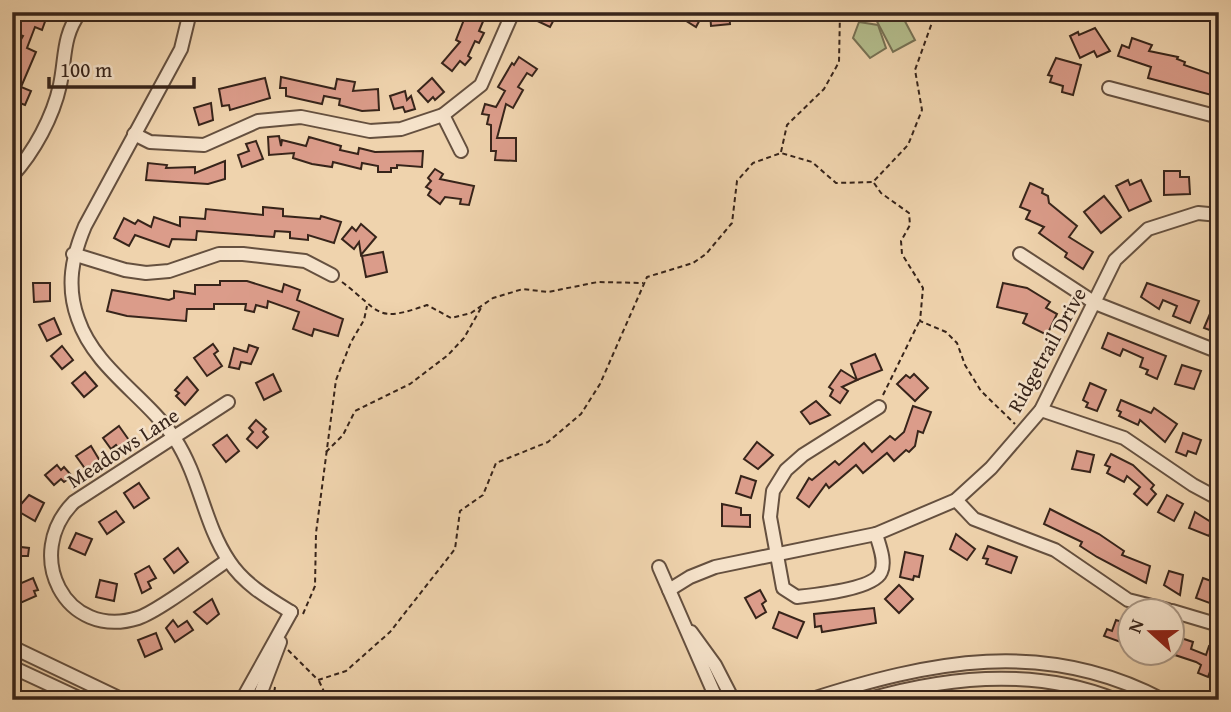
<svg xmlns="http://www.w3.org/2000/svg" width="1231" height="712" viewBox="0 0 1231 712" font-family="'Gentium Book Plus',serif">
<rect width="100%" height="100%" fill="#efd3ad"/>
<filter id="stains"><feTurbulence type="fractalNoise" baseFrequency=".00286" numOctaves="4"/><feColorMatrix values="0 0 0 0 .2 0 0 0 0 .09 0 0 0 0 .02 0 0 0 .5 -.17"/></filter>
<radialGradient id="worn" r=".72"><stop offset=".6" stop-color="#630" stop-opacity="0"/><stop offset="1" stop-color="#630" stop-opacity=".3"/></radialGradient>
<!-- green -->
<g fill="#b4be8e" stroke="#767154" stroke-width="2">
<polygon points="872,12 900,12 915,40 893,52"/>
<polygon points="859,22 878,25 886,48 870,58 853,38"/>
</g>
<!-- building -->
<g fill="#db9c8a" stroke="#37241a" stroke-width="2">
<polygon points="21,12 47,16 42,30 35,27 27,48 36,52 21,87 31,91 25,105 12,100 12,55 23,36 13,32"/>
<polygon points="467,12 487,12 479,31 484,33 479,43 475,41 468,56 471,58 465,65 460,61 452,71 442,63 460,42 456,40"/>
<polygon points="534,12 558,12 550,27 531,18"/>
<polygon points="687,12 704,12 696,27 683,19"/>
<polygon points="710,12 729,12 730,24 711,26"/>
<polygon points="1095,28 1110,51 1097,57 1094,51 1080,58 1070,36 1078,32 1079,35"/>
<polygon points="1132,38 1152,45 1149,51 1178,57 1177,59 1185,62 1184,65 1216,76 1213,84 1219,85 1219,97 1148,78 1151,67 1118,56 1122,45 1129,48"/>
<polygon points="519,57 537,69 532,76 527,73 518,87 523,90 513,108 506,104 497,138 516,138 516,161 495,160 496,151 491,151 491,125 487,124 489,115 482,114 485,104 496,107 505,91 498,87 512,63 514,65"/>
<polygon points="1056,58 1081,65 1073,95 1062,92 1063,86 1050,82 1052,76 1048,75"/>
<polygon points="281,77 335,89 337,79 355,82 353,91 378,89 379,110 362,111 339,105 340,99 324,96 322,104 286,96 286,88 280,88"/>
<polygon points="265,78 270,98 230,110 229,105 222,106 219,89"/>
<polygon points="432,78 444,92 435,100 433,97 428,102 418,91"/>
<polygon points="405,91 407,100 411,96 415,109 405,112 403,107 394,109 390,96"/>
<polygon points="211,103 213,120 199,125 194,108"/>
<polygon points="279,136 281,146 282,140 306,146 309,137 341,146 340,150 358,154 359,148 375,152 423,151 422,167 397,165 397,168 391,168 391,172 378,172 378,166 362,163 361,169 333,162 332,167 312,164 293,158 294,153 269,155 268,137"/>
<polygon points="256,141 263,159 242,167 238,155 249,151 246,144"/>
<polygon points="225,161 225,179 208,184 146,180 148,163 167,165 166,168 195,167 195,173"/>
<polygon points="435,169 443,174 440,179 474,186 469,205 460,204 461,199 445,197 440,204 428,195 431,190 426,187 431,181 428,178"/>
<polygon points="1164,171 1180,171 1180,177 1189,177 1190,194 1164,195"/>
<polygon points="1128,180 1130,185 1141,180 1151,201 1129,211 1116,186"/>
<polygon points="1030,183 1043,189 1042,193 1048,196 1049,203 1077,226 1069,237 1093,252 1083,269 1065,257 1067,253 1039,233 1044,227 1026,219 1030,211 1020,207"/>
<polygon points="1104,196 1121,217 1101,233 1084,212"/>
<polygon points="263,207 283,209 283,216 320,219 321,216 341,222 334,243 308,235 308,240 290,238 290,232 275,231 274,237 197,231 196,240 172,239 169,247 135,235 129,246 114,238 124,218 135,224 138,220 151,227 154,217 180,226 180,217 205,219 206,209 263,215"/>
<polygon points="361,224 376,237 361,255 359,242 354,249 342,239 352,227 356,231"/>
<polygon points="383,252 387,272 366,277 362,256"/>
<polygon points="220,281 247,281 282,292 284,284 300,290 297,300 343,319 338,336 314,329 312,336 293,329 299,312 268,301 267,308 256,305 254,312 245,310 246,304 214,304 214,309 187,309 186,321 127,316 107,311 112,290 169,300 174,298 174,291 195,294 195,285 220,285"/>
<polygon points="33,283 50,283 50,301 34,302"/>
<polygon points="1003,283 1027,288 1050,302 1046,308 1057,314 1047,335 1023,323 1027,314 997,307"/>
<polygon points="1147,283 1199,301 1190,323 1173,316 1177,306 1163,300 1159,309 1141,297"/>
<polygon points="1212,309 1219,311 1219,327 1215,332 1204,328"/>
<polygon points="54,318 61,334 47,341 39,325"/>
<polygon points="1108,333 1166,356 1157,379 1146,374 1148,370 1140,367 1143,358 1123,349 1120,356 1102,348"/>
<polygon points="213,344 218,351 214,354 222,366 207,376 194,358"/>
<polygon points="249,345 258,348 251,364 241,362 239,369 229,367 234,348 247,352"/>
<polygon points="62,346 73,360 62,369 51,356"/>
<polygon points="875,354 882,370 857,380 851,364"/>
<polygon points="1182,365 1201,371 1194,389 1175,384"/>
<polygon points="841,370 857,380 842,387 848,391 840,403 830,396 833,390 829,387"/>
<polygon points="85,372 97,386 84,397 72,383"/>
<polygon points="273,374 281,391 264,400 256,383"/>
<polygon points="914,374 928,388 915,401 897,384 906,375 910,378"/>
<polygon points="187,377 198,390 185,405 176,396 179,393 175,390"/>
<polygon points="1090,383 1106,390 1097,411 1086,407 1088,403 1083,400"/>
<polygon points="1121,400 1151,413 1154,408 1177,424 1165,442 1140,420 1138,425 1119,416 1121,412 1117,410"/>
<polygon points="816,401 830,415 810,424 801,412"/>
<polygon points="913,406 931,412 923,433 918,431 915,446 909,452 906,450 894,461 887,453 863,473 856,465 829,488 826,484 809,507 797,498 809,478 812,480 835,461 839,465 864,443 872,452 890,436 895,440 904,432"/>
<polygon points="256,420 266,429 263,432 268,437 257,448 247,439 253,432 249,428"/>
<polygon points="119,426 131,443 120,450 116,445 111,449 103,438"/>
<polygon points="1183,433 1201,440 1196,454 1188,451 1186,456 1176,452"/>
<polygon points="227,435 239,451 226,462 213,445"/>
<polygon points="757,442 773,455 758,469 744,459"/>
<polygon points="91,446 100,461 86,470 76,456"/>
<polygon points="1077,451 1094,455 1090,472 1072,469"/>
<polygon points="1111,454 1133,465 1154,485 1151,489 1156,494 1147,505 1134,494 1140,487 1127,476 1124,482 1107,473 1110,467 1105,465"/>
<polygon points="57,465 61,470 64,467 72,476 64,482 61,479 54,485 45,475"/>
<polygon points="741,476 756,481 751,498 736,493"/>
<polygon points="139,483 149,498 134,508 124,493"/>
<polygon points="29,495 44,503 35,521 16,510"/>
<polygon points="1167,495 1183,504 1174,521 1158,512"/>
<polygon points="722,504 741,508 741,515 750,515 750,527 722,526"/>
<polygon points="1050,509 1099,534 1124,551 1122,555 1150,566 1146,583 1097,557 1080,546 1082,542 1044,524"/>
<polygon points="116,511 124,522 107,534 99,522"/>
<polygon points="1195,512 1214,524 1209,536 1189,528"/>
<polygon points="76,533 92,539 85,555 69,548"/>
<polygon points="956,534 975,549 967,560 950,549"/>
<polygon points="12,546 29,548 28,556 21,556 19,567 12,566"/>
<polygon points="988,546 1017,557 1011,573 986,564 988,559 983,558"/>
<polygon points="178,548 188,562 174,573 164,559"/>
<polygon points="905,552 923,556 919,577 914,576 913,580 900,577"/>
<polygon points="149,566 156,578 148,582 151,588 142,593 135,574"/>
<polygon points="1169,571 1183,575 1180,595 1164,585"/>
<polygon points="33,578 38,590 34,591 36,596 18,604 12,587"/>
<polygon points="1203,578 1219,584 1215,605 1196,598"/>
<polygon points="100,580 117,584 114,601 96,597"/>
<polygon points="899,585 913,599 899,613 885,599"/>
<polygon points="760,590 766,601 762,604 766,612 756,618 745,598"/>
<polygon points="212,599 219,614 207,624 194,612"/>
<polygon points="874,608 876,623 822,632 821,626 815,627 814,614"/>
<polygon points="779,612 804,622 797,638 773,628"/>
<polygon points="1123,619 1130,621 1126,644 1104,636 1107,629 1112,631 1116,620 1122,622"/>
<polygon points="173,620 178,627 187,621 193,630 175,642 166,628"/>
<polygon points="156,633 162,649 145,657 138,640"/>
<polygon points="1175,636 1193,642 1191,649 1206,655 1209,646 1218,650 1208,677 1198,673 1201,665 1196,662 1169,653"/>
</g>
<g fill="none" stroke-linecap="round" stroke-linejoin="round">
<!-- minor casing -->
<g stroke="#65503f" stroke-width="16">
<g id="minor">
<path d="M190 12 181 49 85 226C72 257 66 286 78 319 95 369 146 396 175 439 200 477 204 524 229 561 244 584 268 598 291 612"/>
<polyline points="1109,88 1219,117"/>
<polyline points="443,115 461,151"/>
<polyline points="134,134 150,142 204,145 258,121 301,117 370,131 401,129 443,115 481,85 513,12"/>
<path d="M12 176C34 152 53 117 60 85 66 57 62 37 80 12"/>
<polyline points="73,254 125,270 146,273 169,271 219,254 243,254 305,261 332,275"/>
<polyline points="1020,254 1095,303 1219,352"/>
<path d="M228 402 74 502C22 554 65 641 138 618 159 611 207 574 228 560"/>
<polyline points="1041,410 1124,438 1193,485 1219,499"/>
<polyline points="956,500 974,519 1055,550 1128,600 1168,610"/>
<path d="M876 534C879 545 886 561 881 572 874 589 815 595 797 597L783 588 770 517 773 491 786 470 803 455 879 407"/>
<polyline points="659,567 717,700"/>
<polyline points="669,590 690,577 715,567 876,534 956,500 991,468 1041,410 1115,260 1148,229 1198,213 1219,215"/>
<polyline points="1172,611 1219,625"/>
<polyline points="691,632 715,665 733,700"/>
<polyline points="12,647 123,700"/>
<polyline points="12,667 83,700"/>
<polyline points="242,700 291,612"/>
<polyline points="258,700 280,642"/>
<path d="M809 700C930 661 1044 637 1163 700"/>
<path d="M866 700C948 676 1035 667 1116 700"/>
</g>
</g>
<!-- path -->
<g stroke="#37241a" stroke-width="2" stroke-dasharray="5 3.5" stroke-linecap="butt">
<polyline points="781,152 787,125 824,89 839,62 840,12"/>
<polyline points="874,183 881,193 909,213 910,225 901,241 902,254 923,288 920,321 946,332 957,343 965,365 981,391 1015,424"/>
<path d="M342 282C381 311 374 324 427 305L451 318 471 313 493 298 523 289 548 292 598 282 643 283"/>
<polyline points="883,395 919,322"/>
<polyline points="326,452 343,435 355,411 410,384 448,355 464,338 481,308"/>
<polyline points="303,614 315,586 316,533 336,380 351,342 364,320 367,306"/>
<polyline points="288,650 318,680 346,671 390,632 455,549 460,511 483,495 496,463 548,442 581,414 600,384 647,277 693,263 706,254 732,223 737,181 753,163 781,153 812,162 836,183 873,182 908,145 922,110 915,70 934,17 946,12"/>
<polyline points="319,681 328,700"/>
<polyline points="1059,696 1073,700"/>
<polyline points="273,700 275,687"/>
</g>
<!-- minor -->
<use href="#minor" stroke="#f5e2ca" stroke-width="12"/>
</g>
<g text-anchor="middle" stroke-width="5" stroke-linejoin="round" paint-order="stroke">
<!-- street labels -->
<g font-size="21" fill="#37241a" stroke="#f5e2ca">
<text transform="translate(1047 350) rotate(-61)" y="7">Ridgetrail Drive</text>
<text transform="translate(123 448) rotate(-33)" y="7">Meadows Lane</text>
</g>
</g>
<!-- margin -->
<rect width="1231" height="712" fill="none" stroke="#efd3ad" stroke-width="42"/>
<rect x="14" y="14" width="1203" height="684" fill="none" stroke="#37241a" stroke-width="3.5"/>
<rect x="21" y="21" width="1189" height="670" fill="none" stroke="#37241a" stroke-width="2"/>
<!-- north arrow -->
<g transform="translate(1151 632) rotate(291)"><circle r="33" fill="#f5e2ca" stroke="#a99684" stroke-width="2"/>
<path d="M0-5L12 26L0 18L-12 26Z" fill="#8f2418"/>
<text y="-10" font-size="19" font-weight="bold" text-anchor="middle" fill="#37241a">N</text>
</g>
<!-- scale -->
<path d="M49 77v10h145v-10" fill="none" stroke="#37241a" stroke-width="3.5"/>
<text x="60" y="77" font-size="21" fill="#37241a" stroke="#f5e2ca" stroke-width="5" paint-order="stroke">100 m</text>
<rect width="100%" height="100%" filter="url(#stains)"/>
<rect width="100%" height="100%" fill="url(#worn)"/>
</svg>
